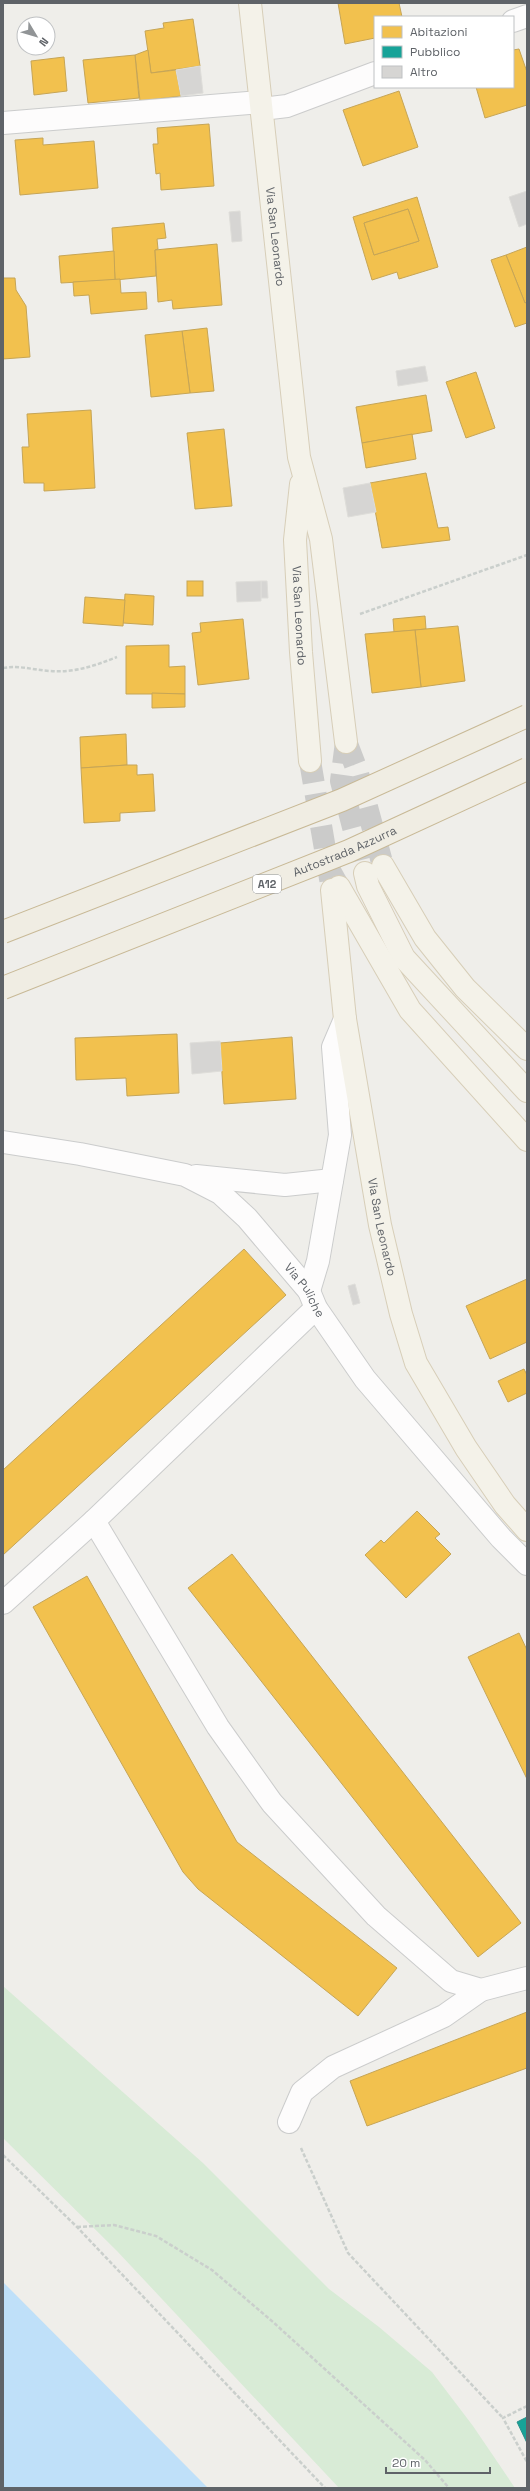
<svg xmlns="http://www.w3.org/2000/svg" width="530" height="2491" viewBox="0 0 530 2491" font-family="'Space Grotesk',sans-serif">
<rect width="100%" height="100%" fill="#efeeea"/>
<!-- green -->
<polygon fill="#d8ebd6" points="3,1986 203,2163 329,2289 379,2327 432,2372 473,2426 515,2488 339,2488 117,2251 3,2138"/>
<!-- water -->
<polygon fill="#bfe0f9" points="3,2282 208,2488 3,2488"/>
<!-- homes -->
<g fill="#f2c14e" stroke="#c6a556" fill-rule="evenodd">
<polygon points="338,3 399,3 402,17 375,17 375,38 345,44"/>
<polygon points="193,19 200,66 151,73 145,31 164,28 163,23"/>
<polygon points="519,49 527,72 527,105 485,118 476,87 513,87 513,50"/>
<polygon points="148,50 151,73 176,70 181,96 140,101 135,55"/>
<polygon points="135,55 139,98 88,103 83,60"/>
<polygon points="64,57 67,91 34,95 31,61"/>
<polygon points="399,91 418,147 363,166 343,110"/>
<polygon points="209,124 214,186 161,190 160,173 156,174 153,144 158,144 157,128"/>
<polygon points="43,138 43,145 94,141 98,188 20,195 15,140"/>
<path d="M417 197 438 267 399 279 397 272 372 280 353 217ZM408 209 419 241 374 255 364 223Z"/>
<polygon points="408,209 419,241 374,255 364,223"/>
<polygon points="164,223 166,238 157,239 158,249 155,250 156,276 115,280 112,228"/>
<polygon points="217,244 222,305 173,309 172,300 158,302 155,250"/>
<polygon points="527,247 527,302 525,303 506,255"/>
<polygon points="114,251 115,280 61,283 59,256"/>
<polygon points="506,255 525,303 527,302 527,323 515,327 491,260"/>
<polygon points="3,278 15,278 16,290 26,306 30,357 3,359"/>
<polygon points="120,279 121,293 146,292 147,309 91,314 89,295 74,296 73,282"/>
<polygon points="207,328 214,391 190,393 182,331"/>
<polygon points="182,331 190,393 151,397 145,335"/>
<polygon points="476,372 495,428 466,438 446,382"/>
<polygon points="426,395 432,431 362,443 356,407"/>
<polygon points="91,410 95,488 44,491 44,483 24,483 22,447 29,447 27,414"/>
<polygon points="224,429 232,506 195,509 187,433"/>
<polygon points="412,434 416,459 366,468 362,443"/>
<polygon points="426,473 438,528 448,527 450,540 382,548 370,483"/>
<rect x="187" y="581" width="16" height="15"/>
<polygon points="125,594 154,596 153,625 123,623"/>
<polygon points="85,597 125,600 123,626 83,623"/>
<polygon points="425,616 426,629 394,632 393,619"/>
<polygon points="243,619 249,679 198,685 192,633 201,632 200,623"/>
<polygon points="458,626 465,681 421,687 415,630"/>
<polygon points="415,630 421,687 372,693 365,634"/>
<polygon points="169,645 169,667 185,666 185,694 126,694 126,646"/>
<polygon points="152,693 185,694 185,707 152,708"/>
<polygon points="126,734 127,765 81,768 80,737"/>
<polygon points="127,765 137,765 137,775 153,774 155,811 120,813 120,821 84,823 81,768"/>
<polygon points="177,1034 179,1093 127,1096 126,1078 76,1080 75,1038"/>
<polygon points="292,1037 296,1099 224,1104 220,1043"/>
<polygon points="244,1249 286,1295 3,1555 3,1470"/>
<polygon points="527,1279 527,1342 490,1359 466,1306"/>
<polygon points="524,1369 527,1375 527,1393 508,1402 498,1381"/>
<polygon points="417,1511 440,1534 435,1538 451,1554 406,1598 365,1555 381,1540 384,1543"/>
<polygon points="232,1554 521,1923 478,1957 188,1588"/>
<polygon points="87,1576 237,1842 397,1968 358,2016 198,1889 183,1872 33,1607"/>
<polygon points="519,1633 527,1650 527,1779 468,1657"/>
<polygon points="527,2012 527,2068 367,2126 350,2081"/>
</g>
<!-- public -->
<polygon fill="#17a398" stroke="#2d908a" points="527,2417 527,2443 517,2422"/>
<!-- building -->
<g fill="#d6d5d3" stroke="#deddd9">
<polygon points="200,66 203,93 181,96 176,70"/>
<polygon points="527,191 527,224 519,227 509,197"/>
<polygon points="240,211 242,241 232,242 229,212"/>
<polygon points="425,366 428,381 398,386 396,371"/>
<polygon points="370,483 376,512 348,517 343,488"/>
<polygon points="261,581 267,581 268,598 261,598"/>
<polygon points="261,581 261,601 237,602 236,582"/>
<polygon points="220,1041 222,1071 192,1074 190,1043"/>
<polygon points="355,1284 360,1303 353,1305 348,1286"/>
</g>
<g fill="none" stroke-linecap="round" stroke-linejoin="round">
<!-- minor-tunnel -->
<polyline stroke="#cbcbca" stroke-width="22" stroke-dasharray="22 11" stroke-linecap="butt" points="330,871 339,887"/>
<!-- major-tunnel -->
<g stroke="#cbcbca" stroke-width="22" stroke-dasharray="22 11" stroke-linecap="butt">
<polyline points="346,742 341,781 365,873"/>
<polyline points="347,744 357,770 383,866"/>
<polyline points="310,761 332,890"/>
</g>
<!-- minor casing -->
<g stroke="#cbcccc" stroke-width="24">
<g id="minor">
<polyline points="513,21 527,16"/>
<polyline points="262,109 287,106 375,73"/>
<polyline points="3,123 261,102"/>
<path id="s1" d="M3 1142 80 1154 185 1175 220 1193 247 1218 309 1291 316 1308 365 1379 501 1538 527 1564"/>
<polyline points="196,1176 285,1185 332,1180"/>
<polyline points="309,1291 318,1261 340,1135 333,1047 345,1019"/>
<polyline points="316,1308 94,1521 218,1727 272,1803 376,1916 451,1981 481,1990 527,1978"/>
<polyline points="3,1603 94,1521"/>
<polyline points="289,2122 302,2092 333,2067 444,2016 481,1990"/>
</g>
</g>
<!-- major casing -->
<g stroke="#d7ceb8" stroke-width="24">
<g id="major">
<path id="s2" d="M250 3 299 457 321 539 346 742"/>
<path id="s3" d="M301 484 295 540 301 652 310 761"/>
<polyline points="383,866 425,938 465,988 527,1049"/>
<polyline points="365,873 368,886 404,958 527,1091"/>
<polyline points="339,887 410,1010 527,1140"/>
<path id="s4" d="M332 890 345 1019 380 1225 401 1314 416 1363 466 1448 505 1505 527 1530"/>
</g>
</g>
<!-- path -->
<g stroke="#cacfcc" stroke-width="2.5" stroke-dasharray="4 2" stroke-linecap="butt">
<polyline points="360,614 527,555"/>
<path d="M3 668C20 665 33 670 50 671 74 673 94 666 117 657"/>
<polyline points="301,2148 348,2253 503,2418"/>
<polyline points="3,2155 77,2227 325,2488"/>
<polyline points="77,2227 114,2225 156,2236 212,2270 273,2322 425,2460 449,2488"/>
<polyline points="527,2406 503,2418 527,2462"/>
</g>
<!-- minor -->
<use href="#minor" stroke="#fdfcfc" stroke-width="22"/>
<!-- major -->
<use href="#major" stroke="#f4f2e9" stroke-width="22"/>
<!-- highway-bridge casing -->
<g stroke="#c8b996" stroke-width="24" stroke-linecap="butt">
<g id="highway-bridge">
<polyline points="3,932 342,800 527,716"/>
<path id="s5" d="M3 988 349 851 527 769"/>
</g>
</g>
<!-- highway-bridge -->
<use href="#highway-bridge" stroke="#f0ede3" stroke-width="22"/>
</g>
<g text-anchor="middle" stroke-width="4" stroke-linejoin="round" paint-order="stroke">
<!-- shield labels -->
<rect fill="#fff" stroke="#8f9295" stroke-width="1" x="253" y="875" width="28" height="18" rx="3"/>
<g font-size="11" font-weight="bold" fill="#5f6368">
<text x="267" y="888">A12</text>
</g>
<!-- street labels -->
<g font-size="12" fill="#5f6368" stroke="#fff">
<text dy="4" stroke="none"><textPath href="#s2" startOffset="235">Via San Leonardo</textPath></text>
<text dy="4" stroke="none"><textPath href="#s3" startOffset="132">Via San Leonardo</textPath></text>
<text dy="4" stroke="none"><textPath href="#s5" startOffset="368">Autostrada Azzurra</textPath></text>
<text dy="4" stroke="none"><textPath href="#s4" startOffset="341">Via San Leonardo</textPath></text>
<text dy="4" stroke="none"><textPath href="#s1" startOffset="354">Via Puliche</textPath></text>
</g>
</g>
<!-- border -->
<rect width="530" height="2491" fill="none" stroke="#5f6368" stroke-width="8"/>
<!-- legend -->
<rect x="374" y="16" width="140" height="72" fill="#ffffff" stroke="#bfc1c3"/>
<rect x="382" y="26" width="20" height="12" fill="#f2c14e" stroke="#bfc1c3"/>
<text x="410" y="36" font-size="12" fill="#5f6368">Abitazioni</text>
<rect x="382" y="46" width="20" height="12" fill="#17a398" stroke="#bfc1c3"/>
<text x="410" y="56" font-size="12" fill="#5f6368">Pubblico</text>
<rect x="382" y="66" width="20" height="12" fill="#d6d5d3" stroke="#bfc1c3"/>
<text x="410" y="76" font-size="12" fill="#5f6368">Altro</text>
<!-- north arrow -->
<g transform="translate(36 36) rotate(128)"><circle r="19" fill="#ffffff" stroke="#bfc1c3"/>
<path d="M0-3L7 15L0 10L-7 15Z" fill="#919496"/>
<text y="-6" font-size="11" font-weight="bold" text-anchor="middle" fill="#5f6368">N</text>
</g>
<!-- scale -->
<path d="M386 2467v6h104v-6" fill="none" stroke="#5f6368" stroke-width="2"/>
<text x="392" y="2467" font-size="12" fill="#5f6368" stroke="#ffffff" stroke-width="3" paint-order="stroke">20 m</text>
</svg>
